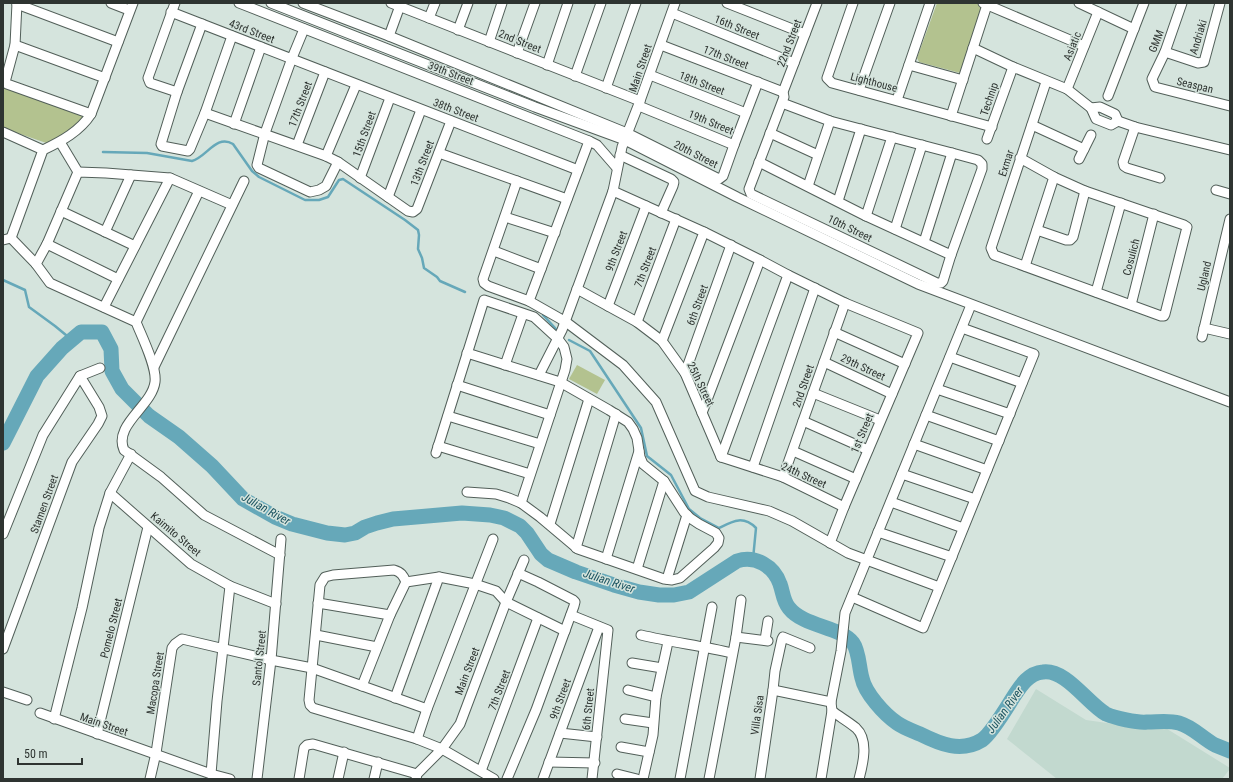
<svg xmlns="http://www.w3.org/2000/svg" width="1233" height="782" viewBox="0 0 1233 782" font-family="'Roboto Condensed',sans-serif">
<rect width="100%" height="100%" fill="#d5e4dd"/>
<!-- built -->
<polygon fill="#c2d9cf" points="1036,689 1086,720 1121,725 1164,727 1230,768 1230,769 1222,779 1057,779 1007,739"/>
<!-- green -->
<g fill="#b3c28f">
<polygon points="937,3 977,3 983,6 960,73 919,62 917,58"/>
<polygon points="3,86 82,114 83,120 52,145 3,128"/>
<polygon points="577,365 605,380 597,394 569,379"/>
</g>
<g fill="none" stroke-linecap="round" stroke-linejoin="round">
<!-- stream -->
<g stroke="#66a8b9" stroke-width="2.5">
<path d="M103 152 147 153 192 161C207 157 216 134 233 144L252 171 259 177 305 200H319L328 197 339 180 343 179 405 220 418 230 419 235 418 249 422 258 424 268 437 277 440 281 465 292"/>
<polyline points="3,280 25,290 29,307 55,326 72,340"/>
<polyline points="543,315 556,329"/>
<path d="M569 340 590 351 641 428 647 456 671 475 689 509 700 518 719 528C733 521 743 515 756 528L753 559"/>
</g>
<!-- river -->
<path stroke="#66a8b9" stroke-width="15" d="M3 443 37 376 62 348 81 332H102L111 349 112 371 122 389 149 416 179 437 212 466 243 499 275 517 292 524 327 533 345 535 355 533 365 527 377 523 393 519 462 513 490 515 504 518 520 526 527 533 541 554 548 560 576 572 614 585 639 592 659 595H674L689 592 737 561C755 555 774 566 780 584 783 592 783 601 789 608 804 627 840 626 853 643 859 651 859 668 862 678 865 693 884 714 897 723 904 728 913 731 920 734 940 744 961 753 982 740 992 733 1007 707 1014 696 1021 685 1029 673 1043 672 1066 669 1087 703 1106 714 1115 718 1137 723 1147 722 1158 722 1168 720 1179 723 1193 727 1202 738 1215 745 1220 747 1225 749 1230 751"/>
<!-- street casing -->
<g stroke="#525f59" stroke-width="11">
<g id="street">
<polyline points="17,3 15,45 5,82 7,84 91,114"/>
<polyline points="111,3 129,10"/>
<polyline points="175,3 148,78 150,83 177,92 202,24"/>
<polyline points="239,3 589,141"/>
<polyline points="271,3 535,107 625,140 737,197 918,284 1230,402"/>
<polyline points="303,3 389,36 627,133 719,179 723,176 734,145"/>
<polyline points="391,3 640,101"/>
<polyline points="727,3 805,34"/>
<polyline points="853,3 827,78 832,83 992,127"/>
<polyline points="983,3 1084,46"/>
<polyline points="1079,3 1134,29"/>
<polyline points="1182,3 1165,52 1152,79 1155,87 1230,106"/>
<polyline points="17,4 118,42"/>
<polyline points="171,12 578,170"/>
<polyline points="672,13 794,63"/>
<polyline points="429,18 435,3"/>
<polyline points="304,29 292,58 265,133 257,165 259,168 310,192 319,190 326,186 338,162"/>
<polyline points="458,30 468,3"/>
<polyline points="389,36 401,3"/>
<polyline points="489,42 502,3"/>
<polyline points="15,45 105,78"/>
<polyline points="661,45 783,92"/>
<polyline points="973,48 1013,67 1067,89 1091,108 1096,119 1111,125 1118,121 1135,127 1230,150"/>
<polyline points="1165,52 1198,63 1204,62 1220,3"/>
<polyline points="517,53 535,3"/>
<polyline points="547,65 568,3"/>
<polyline points="909,65 963,80"/>
<polyline points="650,75 746,113"/>
<polyline points="575,76 601,3"/>
<polyline points="606,88 636,3"/>
<polyline points="1067,89 1098,12"/>
<polyline points="859,90 890,3"/>
<polyline points="177,92 161,144 162,146 188,151 190,149 205,113 232,36"/>
<polyline points="1108,96 1144,3"/>
<polyline points="897,100 930,3"/>
<polyline points="782,103 830,121 952,153 978,160 982,164 982,169 951,255 943,281 941,283 937,283 751,194 749,189 784,97 783,92 817,3"/>
<polyline points="639,106 734,145 758,82"/>
<polyline points="1091,108 1100,107 1115,114 1118,121"/>
<polyline points="205,113 326,156 338,162 408,211 413,212 417,209 451,121"/>
<polyline points="951,116 987,5"/>
<polyline points="234,124 261,47"/>
<polyline points="1032,125 1084,149"/>
<polyline points="1135,127 1123,162 1124,166 1127,168 1160,178"/>
<polyline points="3,132 43,150"/>
<polyline points="770,133 818,155"/>
<polyline points="987,139 1013,67"/>
<polyline points="60,142 78,172"/>
<polyline points="297,145 325,72"/>
<polyline points="439,153 567,199"/>
<polyline points="620,155 671,179 674,182 673,186 661,213"/>
<polyline points="326,156 356,85"/>
<polyline points="1020,158 1054,177 1085,191 1184,225 1187,227 1165,314 1164,316 1161,316 994,255 991,248 1046,82"/>
<polyline points="1079,159 1091,135"/>
<polyline points="759,162 866,216 951,255"/>
<polyline points="617,168 597,145 589,141 529,301 566,322 623,365 656,402 695,491 708,497 769,511 792,521 848,553 939,587"/>
<polyline points="360,178 390,98"/>
<polyline points="517,181 483,279 484,283 488,286 529,301"/>
<polyline points="808,186 830,121"/>
<polyline points="1216,190 1230,194"/>
<polyline points="613,191 622,147 640,101 675,3"/>
<polyline points="388,197 421,110"/>
<polyline points="838,201 861,129"/>
<path d="M232 205 170 178 106 173 78 172 47 244 36 264 50 283 136 322C142 337 157 367 155 382 152 406 113 425 124 450L161 477 204 515 280 555"/>
<polyline points="61,211 135,246"/>
<polyline points="866,216 892,137"/>
<polyline points="505,217 555,233"/>
<polyline points="895,229 922,145"/>
<polyline points="1037,230 1066,240 1070,240 1073,237 1085,191"/>
<polyline points="105,232 131,175"/>
<path d="M11 238 43 150C62 141 80 131 91 114L133 3"/>
<polyline points="3,240 11,238 36,264"/>
<polyline points="924,242 952,153"/>
<polyline points="47,244 118,279"/>
<polyline points="494,251 541,269"/>
<polyline points="1025,266 1054,177"/>
<polyline points="788,275 845,303 918,333 844,507 830,543"/>
<polyline points="577,289 637,322 662,341 685,373 721,457 783,477 844,507"/>
<polyline points="1096,292 1121,203"/>
<polyline points="1131,305 1154,214"/>
<polyline points="608,306 646,206"/>
<polyline points="104,307 170,178"/>
<polyline points="136,322 199,191"/>
<polyline points="637,322 676,219"/>
<polyline points="1204,328 1230,334"/>
<polyline points="834,332 905,364"/>
<polyline points="1202,337 1230,219"/>
<polyline points="950,357 1022,383"/>
<polyline points="824,362 892,394"/>
<polyline points="505,365 523,314"/>
<polyline points="154,367 244,181"/>
<polyline points="685,373 731,245"/>
<polyline points="539,375 562,330 613,191 704,232 662,341"/>
<polyline points="457,385 550,415"/>
<polyline points="937,389 1010,414"/>
<polyline points="813,393 880,420"/>
<polyline points="702,413 760,260 704,232"/>
<polyline points="926,415 999,441"/>
<polyline points="448,416 540,444"/>
<polyline points="803,421 868,450"/>
<polyline points="914,444 987,470"/>
<polyline points="438,446 530,474"/>
<polyline points="793,451 856,479"/>
<polyline points="436,453 484,300 534,317 558,339 564,347 567,359 565,370 521,503"/>
<polyline points="721,457 788,275 760,260"/>
<polyline points="753,467 815,288"/>
<polyline points="902,474 975,499"/>
<polyline points="783,477 845,303"/>
<polyline points="467,492 496,494 509,498 521,503 540,517 578,549 664,579 672,580 680,578 714,548 718,543 719,538 716,533 699,524 690,518 684,512 664,481 643,464 640,457 637,438 633,429 628,422 609,410 560,382 467,353"/>
<polyline points="110,493 191,564 230,586 276,604"/>
<polyline points="891,502 963,528"/>
<polyline points="550,524 589,399"/>
<polyline points="878,532 952,557"/>
<polyline points="3,534 43,435 80,376 100,368"/>
<polyline points="576,548 616,414"/>
<polyline points="606,559 639,451"/>
<polyline points="637,569 664,481"/>
<polyline points="667,579 687,515"/>
<path d="M406 582C403 575 401 572 394 570L333 575 325 577 320 585 309 700 310 705 313 708 417 739 442 749 494 779"/>
<polyline points="852,597 923,628 1034,354 962,328"/>
<polyline points="318,603 390,615"/>
<polyline points="571,615 608,630 592,779"/>
<polyline points="316,635 377,647"/>
<path d="M641 635C671 642 702 646 732 653"/>
<polyline points="736,637 768,641"/>
<polyline points="765,640 768,621"/>
<polyline points="3,649 72,462 98,424 102,416 99,407 80,376"/>
<polyline points="632,663 662,668"/>
<polyline points="362,686 390,615 406,582 439,577 475,584 496,591 506,602 565,631"/>
<polyline points="628,690 656,697"/>
<polyline points="773,690 775,671 782,639 783,637 810,648"/>
<polyline points="3,692 27,700"/>
<polyline points="395,698 439,577"/>
<path d="M832 711C840 717 849 722 856 728 869 740 863 764 859 779"/>
<polyline points="40,713 211,774 230,779"/>
<polyline points="54,719 82,608 99,528 110,493 131,454"/>
<polyline points="625,719 653,723"/>
<polyline points="560,733 597,737"/>
<polyline points="97,734 148,527"/>
<polyline points="417,739 427,709 493,539"/>
<polyline points="621,747 649,752"/>
<polyline points="549,762 595,763"/>
<polyline points="481,771 538,618"/>
<polyline points="211,774 217,701 230,586"/>
<polyline points="617,774 637,779"/>
<polyline points="150,779 156,753 172,648 175,644 182,639 271,660 312,668 427,709"/>
<polyline points="257,779 271,660 281,539"/>
<polyline points="299,779 304,748 307,745 313,744 417,774"/>
<polyline points="338,779 344,752"/>
<polyline points="374,779 378,762"/>
<polyline points="416,779 417,774 442,749 460,724 506,602 524,560"/>
<polyline points="507,779 536,710 574,606 575,602 573,600 538,582 518,573"/>
<polyline points="543,779 599,627"/>
<polyline points="643,779 653,735 656,697 668,642"/>
<polyline points="680,779 712,607"/>
<polyline points="709,779 736,637 741,600"/>
<polyline points="760,779 773,690 831,702"/>
<polyline points="821,779 832,711 831,702 841,651 845,613 971,305"/>
</g>
</g>
<!-- street -->
<use href="#street" stroke="#fff" stroke-width="9"/>
</g>
<g text-anchor="middle" stroke-width="3" stroke-linejoin="round" paint-order="stroke">
<!-- street labels -->
<g font-size="11" fill="#2e3431" stroke="#d5e4dd">
<text transform="translate(737 27) rotate(22)" y="4">16th Street</text>
<text transform="translate(252 31) rotate(21)" y="4">43rd Street</text>
<text transform="translate(1198 37) rotate(-73)" y="4">Andriaki</text>
<text transform="translate(520 41) rotate(22)" y="4">2nd Street</text>
<text transform="translate(1156 41) rotate(-69)" y="4">GMM</text>
<text transform="translate(789 43) rotate(-69)" y="4">22nd Street</text>
<text transform="translate(1072 46) rotate(-68)" y="4">Asiatic</text>
<text transform="translate(726 57) rotate(21)" y="4">17th Street</text>
<text transform="translate(640 68) rotate(-71)" y="4">Main Street</text>
<text transform="translate(451 73) rotate(21)" y="4">39th Street</text>
<text transform="translate(874 82) rotate(15)" y="4">Lighthouse</text>
<text transform="translate(702 83) rotate(21)" y="4">18th Street</text>
<text transform="translate(1195 85) rotate(14)" y="4">Seaspan</text>
<text transform="translate(989 99) rotate(-71)" y="4">Technip</text>
<text transform="translate(300 104) rotate(-69)" y="4">17th Street</text>
<text transform="translate(456 110) rotate(21)" y="4">38th Street</text>
<text transform="translate(711 122) rotate(22)" y="4">19th Street</text>
<text transform="translate(364 134) rotate(-70)" y="4">15th Street</text>
<text transform="translate(696 154) rotate(27)" y="4">20th Street</text>
<text transform="translate(422 163) rotate(-69)" y="4">13th Street</text>
<text transform="translate(1006 163) rotate(-72)" y="4">Exmar</text>
<text transform="translate(850 228) rotate(26)" y="4">10th Street</text>
<text transform="translate(616 251) rotate(-69)" y="4">9th Street</text>
<text transform="translate(1131 257) rotate(-75)" y="4">Cosulich</text>
<text transform="translate(645 267) rotate(-69)" y="4">7th Street</text>
<text transform="translate(1204 276) rotate(-77)" y="4">Ugland</text>
<text transform="translate(697 305) rotate(-70)" y="4">6th Street</text>
<text transform="translate(863 367) rotate(25)" y="4">29th Street</text>
<text transform="translate(701 384) rotate(64)" y="4">25th Street</text>
<text transform="translate(803 386) rotate(-71)" y="4">2nd Street</text>
<text transform="translate(862 433) rotate(-67)" y="4">1st Street</text>
<text transform="translate(804 475) rotate(24)" y="4">24th Street</text>
<text transform="translate(44 504) rotate(-70)" y="4">Stamen Street</text>
<text transform="translate(176 534) rotate(40)" y="4">Kaimito Street</text>
<text transform="translate(111 628) rotate(-76)" y="4">Pomelo Street</text>
<text transform="translate(259 658) rotate(-84)" y="4">Santol Street</text>
<text transform="translate(467 671) rotate(-69)" y="4">Main Street</text>
<text transform="translate(155 683) rotate(-81)" y="4">Macopa Street</text>
<text transform="translate(499 690) rotate(-69)" y="4">7th Street</text>
<text transform="translate(560 699) rotate(-70)" y="4">9th Street</text>
<text transform="translate(588 709) rotate(-84)" y="4">6th Street</text>
<text transform="translate(757 715) rotate(-82)" y="4">Villa Sisa</text>
<text transform="translate(104 724) rotate(19)" y="4">Main Street</text>
</g>
<!-- water labels -->
<g font-size="12" font-style="italic" fill="#1b5360" stroke="#d5e4dd">
<text transform="translate(266 509) rotate(29)" y="4">Julian River</text>
<text transform="translate(609 581) rotate(18)" y="4">Julian River</text>
<text transform="translate(1005 710) rotate(-54)" y="4">Julian River</text>
</g>
</g>
<!-- border -->
<rect width="1233" height="782" fill="none" stroke="#2e3431" stroke-width="8"/>
<!-- scale -->
<path d="M18 758v6h64v-6" fill="none" stroke="#2e3431" stroke-width="2"/>
<text x="24" y="758" font-size="12" fill="#2e3431" stroke="#d5e4dd" stroke-width="3" paint-order="stroke">50 m</text>
</svg>
